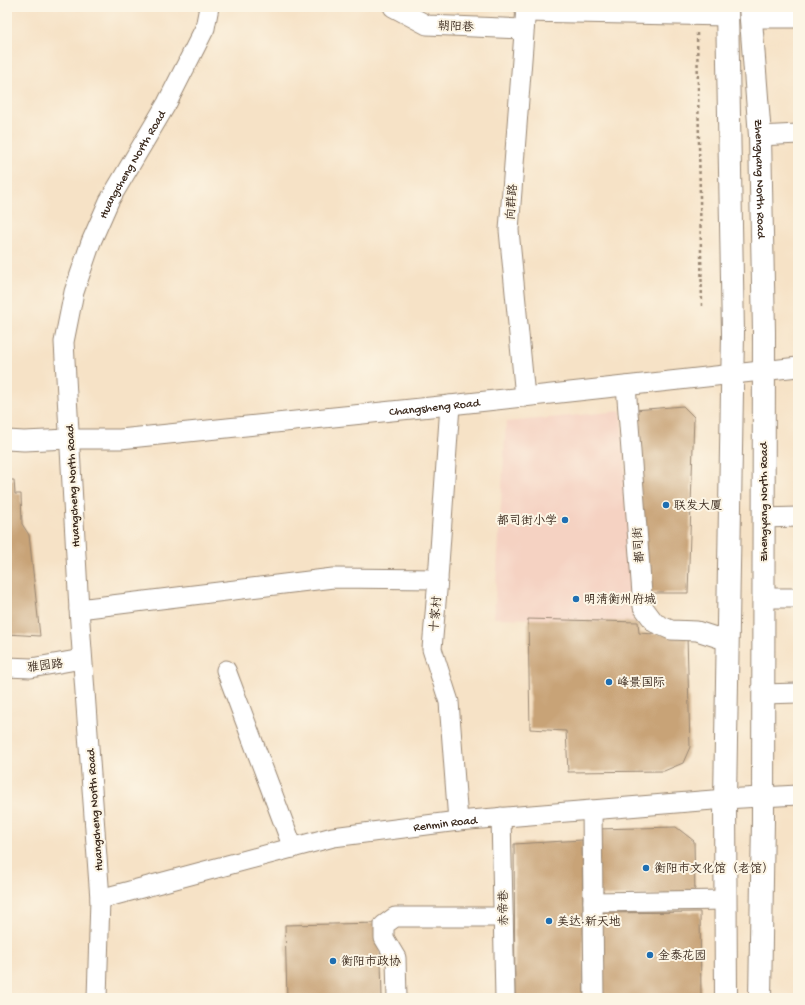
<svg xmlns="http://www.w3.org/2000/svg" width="805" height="1005" viewBox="0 0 805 1005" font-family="'Gochi Hand','LXGW WenKai TC',sans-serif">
<rect width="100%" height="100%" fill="#fcf5e5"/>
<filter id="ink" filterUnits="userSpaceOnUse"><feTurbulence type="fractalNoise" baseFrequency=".025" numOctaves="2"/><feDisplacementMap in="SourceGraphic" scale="8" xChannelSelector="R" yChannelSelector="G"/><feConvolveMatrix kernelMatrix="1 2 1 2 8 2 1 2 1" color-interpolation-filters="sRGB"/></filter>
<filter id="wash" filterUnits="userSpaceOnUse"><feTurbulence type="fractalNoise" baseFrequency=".012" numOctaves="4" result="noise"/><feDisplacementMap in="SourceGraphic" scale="16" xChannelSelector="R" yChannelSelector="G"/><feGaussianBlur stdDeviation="0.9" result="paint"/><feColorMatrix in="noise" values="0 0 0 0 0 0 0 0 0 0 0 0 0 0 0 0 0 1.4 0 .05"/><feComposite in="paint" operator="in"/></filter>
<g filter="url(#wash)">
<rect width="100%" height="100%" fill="#f6e2c6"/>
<!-- built -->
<g fill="#f5d2c2">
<polygon points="7,8 11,88 7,88"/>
<polygon points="621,411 638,622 494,618 506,422"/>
</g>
<g id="blocks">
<!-- building -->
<g fill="#c8a377">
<polygon points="683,406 694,417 688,593 646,593 635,410"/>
<polygon points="7,480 14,480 15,494 21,494 22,524 29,535 40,636 7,634"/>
<polygon points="528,619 638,622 639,633 687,636 690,747 683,763 664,771 568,772 566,731 530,729"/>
<polygon points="676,827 694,841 695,895 599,896 597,829"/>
<polygon points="582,840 584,998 515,998 514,844"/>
<polygon points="700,912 701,998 600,998 599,913"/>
<polygon points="380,923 382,998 287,998 285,925"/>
</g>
</g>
</g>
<g filter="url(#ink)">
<use href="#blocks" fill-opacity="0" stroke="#988672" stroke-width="1"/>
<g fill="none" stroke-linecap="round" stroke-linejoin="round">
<!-- minor casing -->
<g stroke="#988672" stroke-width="21">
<g id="minor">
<polyline points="393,7 427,25 524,29"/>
<polyline points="525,12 727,16"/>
<polyline points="750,18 798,18"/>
<polyline points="760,136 798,134"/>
<polyline points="626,386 643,607 655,623 671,630 697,631 728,641"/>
<polyline points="525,397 509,230 526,7"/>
<polyline points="450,405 438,579 432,649 449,702 458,821"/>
<path id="s1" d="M7 440 24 441 69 439H120L450 405 798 367"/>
<polyline points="763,518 798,517"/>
<polyline points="763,598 798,598"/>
<polyline points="79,609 333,578 438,579"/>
<polyline points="7,667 31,668 82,659"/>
<polyline points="226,670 293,848"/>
<polyline points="763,694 798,693"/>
<polyline points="592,810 594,998"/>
<polyline points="501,817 505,998"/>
<path id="s2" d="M100 899 333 837 458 821 725 799 798 795"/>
<polyline points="593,902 726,900"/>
<path id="s3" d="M97 998 100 899 79 609 64 342 74 292 91 242 109 201 167 103 205 28 209 7"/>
<polyline points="397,998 396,958 384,938 384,925 395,917 503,917"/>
</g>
</g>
<!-- major casing -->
<g stroke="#988672" stroke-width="24">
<g id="major">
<path id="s4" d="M750 7 760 136 764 332 763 820 760 998"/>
<polyline points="726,998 725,799 733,333 727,7"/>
</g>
</g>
<!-- path -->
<polyline stroke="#988672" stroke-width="2.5" stroke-dasharray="3 3" stroke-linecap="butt" points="697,33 702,307"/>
<!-- minor -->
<use href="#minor" stroke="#fff" stroke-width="19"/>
<!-- major -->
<use href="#major" stroke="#fff" stroke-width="22"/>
</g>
</g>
<!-- markers -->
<g fill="#1f6fb2" stroke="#fcf5e5" stroke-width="1.5">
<circle cx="666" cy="505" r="4"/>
<circle cx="565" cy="520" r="4"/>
<circle cx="576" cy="599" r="4"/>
<circle cx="609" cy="682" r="4"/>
<circle cx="646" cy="868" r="4"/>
<circle cx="549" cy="921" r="4"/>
<circle cx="650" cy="955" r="4"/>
<circle cx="333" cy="961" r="4"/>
</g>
<g text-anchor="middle" stroke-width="4" stroke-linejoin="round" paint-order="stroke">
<!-- street labels -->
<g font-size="12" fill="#3b2a1e" stroke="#fcf5e5">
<text transform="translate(456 26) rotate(2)" y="4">朝阳巷</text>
<text dy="4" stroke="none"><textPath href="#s3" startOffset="849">Huangcheng North Road</textPath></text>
<text dy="4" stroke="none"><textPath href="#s4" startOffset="172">Zhengyang North Road</textPath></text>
<text transform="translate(511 202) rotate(-86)" y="4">向群路</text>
<text dy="4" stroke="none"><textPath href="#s1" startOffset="429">Changsheng Road</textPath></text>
<text transform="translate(72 486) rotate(-93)" y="4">Huangcheng North Road</text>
<text transform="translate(763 502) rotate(-90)" y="4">Zhengyang North Road</text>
<text transform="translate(638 545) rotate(-94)" y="4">都司街</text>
<text transform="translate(435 614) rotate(-85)" y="4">十家村</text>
<text transform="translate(45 665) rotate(-7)" y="4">雅园路</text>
<text transform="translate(94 810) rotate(-94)" y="4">Huangcheng North Road</text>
<text dy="4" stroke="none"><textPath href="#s2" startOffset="354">Renmin Road</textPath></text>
<text transform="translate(503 908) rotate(-91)" y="4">赤帝巷</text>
</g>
<!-- poi labels -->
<g font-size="12" fill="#3b2a1e" stroke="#fcf5e5" text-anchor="start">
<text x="674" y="509">联发大厦</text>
<text x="557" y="524" text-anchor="end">都司街小学</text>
<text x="584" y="603">明清衡州府城</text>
<text x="617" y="686">峰景国际</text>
<text x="654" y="872">衡阳市文化馆（老馆）</text>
<text x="557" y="925">美达·新天地</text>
<text x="658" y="959">金泰花园</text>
<text x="341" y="965">衡阳市政协</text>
</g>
</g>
<!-- margin -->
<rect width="805" height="1005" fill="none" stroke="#fcf5e5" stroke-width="24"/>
</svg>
